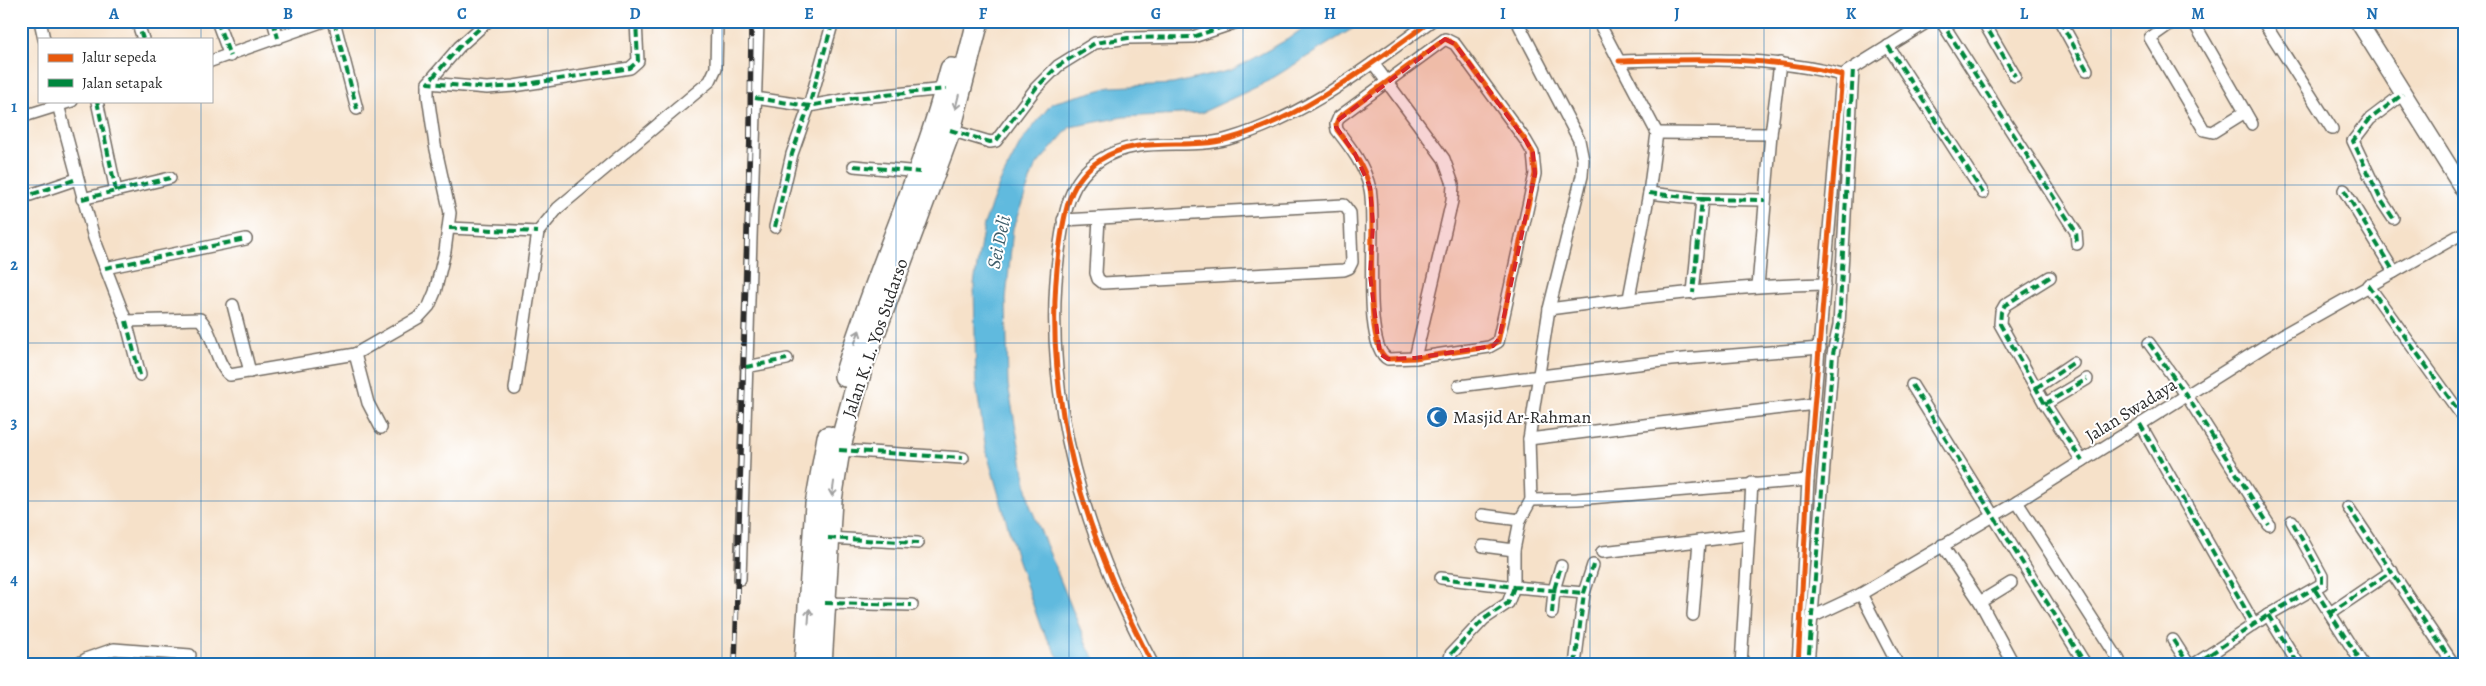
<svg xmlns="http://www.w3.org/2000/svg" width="2486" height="686" viewBox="0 0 2486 686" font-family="Alegreya,serif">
<rect width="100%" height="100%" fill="#fff"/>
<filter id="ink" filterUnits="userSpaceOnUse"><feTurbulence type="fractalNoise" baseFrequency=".02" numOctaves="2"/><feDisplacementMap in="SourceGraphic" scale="10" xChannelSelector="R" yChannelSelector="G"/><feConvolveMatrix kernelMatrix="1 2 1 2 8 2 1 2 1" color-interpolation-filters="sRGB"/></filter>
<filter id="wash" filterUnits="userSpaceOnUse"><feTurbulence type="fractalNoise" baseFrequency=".0096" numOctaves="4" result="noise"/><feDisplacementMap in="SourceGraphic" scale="20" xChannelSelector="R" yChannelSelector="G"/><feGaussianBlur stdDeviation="1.12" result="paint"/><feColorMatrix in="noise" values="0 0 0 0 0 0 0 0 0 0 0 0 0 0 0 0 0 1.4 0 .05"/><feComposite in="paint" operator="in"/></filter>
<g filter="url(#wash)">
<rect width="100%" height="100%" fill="#f6e1c9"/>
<!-- water -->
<polygon fill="#60bade" stroke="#467284" points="1313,21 1365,21 1263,84 1201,113 1123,117 1070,127 1035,167 1013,228 1006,299 1008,385 1030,505 1088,648 1099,665 1063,665 1041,628 1017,558 986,450 976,384 974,284 984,224 1000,182 1021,142 1052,103 1111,87 1173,84 1232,70 1288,39"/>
</g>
<g filter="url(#ink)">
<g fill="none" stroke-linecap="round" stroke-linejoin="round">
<!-- street casing -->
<g stroke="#726b62" stroke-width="14">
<g id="street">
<polyline points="40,21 44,39"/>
<polyline points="137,21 143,39"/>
<polyline points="217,21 230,56"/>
<polyline points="273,21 278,38"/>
<polyline points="334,21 357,109"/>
<polyline points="488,21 459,47 428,83 487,88 514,86 630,68 638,61 636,21"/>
<polyline points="1598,21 1657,133 1649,193 1629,298"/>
<polyline points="1941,21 2076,232 2077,244"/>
<polyline points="1983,21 2015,76"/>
<polyline points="2060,21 2087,70"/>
<polyline points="2174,21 2150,38 2204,130 2213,132 2245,112"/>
<polyline points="2193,21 2252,124"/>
<polyline points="2263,21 2332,129"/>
<path d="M1445 39 1455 44 1526 141 1533 153 1535 174 1498 342 1489 347 1415 358 1388 359C1361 346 1377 221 1370 189 1365 166 1351 148 1337 130L1336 124 1339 117Z"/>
<polyline points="1888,46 1983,193"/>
<polyline points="211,61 324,21"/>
<path d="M1619 61C1694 59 1769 56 1842 75L1808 480 1798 665"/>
<polyline points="1373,63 1444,159 1453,184 1452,201 1415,358"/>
<polyline points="1847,72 1929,21"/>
<polyline points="755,98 809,106 854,98 946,89"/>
<path d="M57 101 94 238 126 321 200 319C214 333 216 366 230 375L355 354"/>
<polyline points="97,101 116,191"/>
<polyline points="21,117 72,101"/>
<polyline points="950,130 990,142 996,141 1036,88 1058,66 1095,43 1128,38 1193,37 1240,21"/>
<polyline points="1657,133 1771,134"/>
<polyline points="854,166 920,172"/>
<polyline points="2344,190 2394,272"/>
<polyline points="1649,193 1702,199 1693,293"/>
<polyline points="21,198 77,179"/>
<polyline points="82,199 170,178"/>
<polyline points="1702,199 1765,200"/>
<polyline points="2393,218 2381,200 2353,141 2370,119 2403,94"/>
<polyline points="1063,220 1344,205 1350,213 1352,262 1349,268 1344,270 1103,283 1098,279 1096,273 1099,218"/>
<polyline points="775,227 792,154 809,106 833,21"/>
<polyline points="449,228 538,232"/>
<polyline points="105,268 246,239"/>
<polyline points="2050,277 2005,305 2001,312 2000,324 2045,404 2082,461"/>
<polyline points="2368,285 2465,420"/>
<polyline points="1758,286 1771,134 1780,63"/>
<polyline points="233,305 250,372"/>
<path d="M1549 309C1641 297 1733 286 1825 284"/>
<polyline points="126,321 140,375"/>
<polyline points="2149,343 2187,396 2269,525"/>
<polyline points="746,367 787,359"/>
<polyline points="1912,385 2086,665"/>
<polyline points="1459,386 1671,360 1820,348"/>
<polyline points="2036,388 2073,363"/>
<polyline points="515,389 538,232 558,208 710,81 716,68 717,21"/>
<polyline points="2045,404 2087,379"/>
<polyline points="2140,424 2254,624"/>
<polyline points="381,428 368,403 355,354 418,318 429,306 435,292 445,251 450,213 435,145 428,96 428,83"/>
<polyline points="1529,439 1815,404"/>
<polyline points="839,450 963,458"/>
<polyline points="1531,500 1577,499 1808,480"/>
<polyline points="2017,502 2119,660"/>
<polyline points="2348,507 2454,665"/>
<polyline points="1482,515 1520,520"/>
<polyline points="828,538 918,543"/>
<polyline points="1942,545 1980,602 2014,665"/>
<polyline points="1483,546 1514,550"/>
<polyline points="1602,552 1699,541"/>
<polyline points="1441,578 1514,587 1584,593"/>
<polyline points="740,579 758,21"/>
<polyline points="2315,590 2363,665"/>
<polyline points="1861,594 1898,665"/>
<polyline points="1980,602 2011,583"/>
<polyline points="825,603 912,605"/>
<polyline points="1552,613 1554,590 1561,566"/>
<polyline points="2330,613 2392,571"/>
<polyline points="1693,615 1699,541 1747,535"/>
<polyline points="2268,615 2299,665"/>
<polyline points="1814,616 1861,594 2017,502 2284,334 2465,232"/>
<polyline points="2173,640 2189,665"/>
<polyline points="76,665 88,658 114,649 190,655"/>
<path d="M1153 665C1085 538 1040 397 1059 251 1064 216 1067 181 1100 160 1139 134 1186 151 1228 139 1305 117 1367 67 1431 21"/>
<polyline points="1448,665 1451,654 1484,619 1508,603 1514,587 1514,550 1520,520 1531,500 1529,439 1549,309 1582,176 1583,160 1579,140 1517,21"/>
<polyline points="1575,665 1584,593 1593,565"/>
<polyline points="1741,665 1752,483"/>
<polyline points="1808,665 1833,354 1839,325 1853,69"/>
<polyline points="2193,665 2212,653"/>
<polyline points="2219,665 2212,653 2268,615 2322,584 2322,576 2292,521"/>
</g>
</g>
<!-- secondary casing -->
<g stroke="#726b62" stroke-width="19">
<polyline id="secondary" points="2358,21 2465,192"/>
</g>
<!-- highway casing -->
<g stroke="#726b62" stroke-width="24">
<g id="highway">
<path d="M845 376C876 272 924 175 951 69"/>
<polyline points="805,665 816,504 828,437"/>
<polyline points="821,665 831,500 839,450 862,366 950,130 978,21"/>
</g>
</g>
<!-- street -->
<use href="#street" stroke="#fff" stroke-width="11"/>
<!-- secondary -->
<use href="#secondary" stroke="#fff" stroke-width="16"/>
<!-- highway -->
<use href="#highway" stroke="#fff" stroke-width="21"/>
<!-- rail casing -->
<g stroke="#2b2b2b" stroke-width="5.5">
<polyline id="rail" points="735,665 750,134 751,21"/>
</g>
<!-- rail -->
<use href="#rail" stroke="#fff" stroke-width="4" stroke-dasharray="11" stroke-linecap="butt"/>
<!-- quiet -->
<g stroke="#00873e" stroke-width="4" stroke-dasharray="8 4" stroke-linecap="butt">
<polyline points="137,21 143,39"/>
<polyline points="217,21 230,56"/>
<polyline points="273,21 278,38"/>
<polyline points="334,21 357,109"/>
<polyline points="488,21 459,47 428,83 487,88 514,86 630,68 638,61 636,21"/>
<polyline points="1941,21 2076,232 2077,244"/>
<polyline points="1983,21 2015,76"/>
<polyline points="2060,21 2087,70"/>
<polyline points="1888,46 1983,193"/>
<polyline points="755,98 809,106 854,98 946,89"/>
<polyline points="97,101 116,191"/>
<polyline points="950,130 990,142 996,141 1036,88 1058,66 1095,43 1128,38 1193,37 1240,21"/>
<polyline points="854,166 920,172"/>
<polyline points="2344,190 2394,272"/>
<polyline points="1649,193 1702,199 1693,293"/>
<polyline points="21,198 77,179"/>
<polyline points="82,199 170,178"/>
<polyline points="1702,199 1765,200"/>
<polyline points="2393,218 2381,200 2353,141 2370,119 2403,94"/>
<polyline points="775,227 792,154 809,106 833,21"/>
<polyline points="449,228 538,232"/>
<polyline points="105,268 246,239"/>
<polyline points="2050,277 2005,305 2001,312 2000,324 2045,404 2082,461"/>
<polyline points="2368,285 2465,420"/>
<polyline points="126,321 140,375"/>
<polyline points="2149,343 2187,396 2269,525"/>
<polyline points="746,367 787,359"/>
<polyline points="1912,385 2086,665"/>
<polyline points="2036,388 2073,363"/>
<polyline points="2045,404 2087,379"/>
<polyline points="2140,424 2254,624"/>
<polyline points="839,450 963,458"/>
<polyline points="2348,507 2454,665"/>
<polyline points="828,538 918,543"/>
<polyline points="1441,578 1514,587 1584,593"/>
<polyline points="2315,590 2363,665"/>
<polyline points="825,603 912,605"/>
<polyline points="1552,613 1554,590 1561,566"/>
<polyline points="2330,613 2392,571"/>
<polyline points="2268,615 2299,665"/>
<polyline points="2173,640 2189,665"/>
<polyline points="1448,665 1451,654 1484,619 1508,603 1514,587"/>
<polyline points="1575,665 1584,593 1593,565"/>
<polyline points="1808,665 1833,354 1839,325 1853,69"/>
<polyline points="2193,665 2212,653"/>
<polyline points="2219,665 2212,653 2268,615 2322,584 2322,576 2292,521"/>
</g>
<!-- cycleway casing -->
<g stroke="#fff" stroke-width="8">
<g id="cycleway">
<path d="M1445 39 1455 44 1526 141 1533 153 1535 174 1498 342 1489 347 1415 358 1388 359C1361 346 1377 221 1370 189 1365 166 1351 148 1337 130L1336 124 1339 117Z"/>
<path d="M1619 61C1694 59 1769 56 1842 75L1808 480 1798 665"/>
<path d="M1153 665C1085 538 1040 397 1059 251 1064 216 1067 181 1100 160 1139 134 1186 151 1228 139 1305 117 1367 67 1431 21"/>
</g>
</g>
<!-- cycleway -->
<use href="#cycleway" stroke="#e8590c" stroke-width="5"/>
</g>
<!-- one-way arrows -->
<defs><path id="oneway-shaft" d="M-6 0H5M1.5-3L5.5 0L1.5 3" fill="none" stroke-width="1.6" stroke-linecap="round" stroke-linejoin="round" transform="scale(1.25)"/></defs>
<g stroke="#a0a0a0">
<use href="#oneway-shaft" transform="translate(957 102) rotate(104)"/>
<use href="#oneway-shaft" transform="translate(857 337) rotate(-70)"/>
<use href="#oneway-shaft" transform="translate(833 489) rotate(98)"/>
<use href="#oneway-shaft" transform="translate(809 616) rotate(-86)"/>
</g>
</g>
<!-- marked area -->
<path fill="#d62828" fill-opacity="0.2" stroke="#d62828" stroke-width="4" stroke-dasharray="10 6" stroke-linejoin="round" d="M1445 39 1455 44 1526 141 1533 153 1535 174 1499 339 1493 346 1415 358 1388 359 1380 354 1370 275 1373 225 1370 187 1355 154 1336 127 1337 121Z"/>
<!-- grid -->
<path fill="none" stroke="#1f6fb2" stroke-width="1" stroke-opacity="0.55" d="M201 21V39M375 21V665M548 21V665M722 21V665M896 21V665M1069 21V665M1243 21V665M1417 21V665M1590 21V665M1764 21V665M1938 21V665M2111 21V665M2285 21V665M201 101V665M21 185H2465M21 343H2465M21 501H2465"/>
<!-- icons -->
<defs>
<g id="mosque-disc" transform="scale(1.125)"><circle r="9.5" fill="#1f6fb2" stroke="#fff"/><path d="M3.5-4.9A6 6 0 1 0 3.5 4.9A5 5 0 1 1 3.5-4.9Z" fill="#fff"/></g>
</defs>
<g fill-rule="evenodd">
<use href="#mosque-disc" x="1437" y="417"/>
</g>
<g text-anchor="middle" stroke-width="4" stroke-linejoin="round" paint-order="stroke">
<!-- street labels -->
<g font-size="18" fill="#2b2b2b" stroke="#fff">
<text transform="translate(875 338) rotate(-71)" y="6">Jalan K. L. Yos Sudarso</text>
<text transform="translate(2131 410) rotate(-32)" y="6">Jalan Swadaya</text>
</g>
<!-- poi labels -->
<g font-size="18" fill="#2b2b2b" stroke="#fff" text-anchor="start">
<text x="1453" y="423">Masjid Ar-Rahman</text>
</g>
<!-- water labels -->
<g font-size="19" font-style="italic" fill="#3e5d6a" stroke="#fff">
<text transform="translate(998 242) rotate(-78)" y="7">Sei Deli</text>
</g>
</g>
<!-- margin -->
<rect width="2486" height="686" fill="none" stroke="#fff" stroke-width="55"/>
<!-- legend -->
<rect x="38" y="38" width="175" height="65" fill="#ffffff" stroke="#aaaaaa"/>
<rect x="48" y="54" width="25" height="8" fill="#e8590c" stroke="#aaaaaa"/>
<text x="82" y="62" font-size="15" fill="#2b2b2b">Jalur sepeda</text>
<rect x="48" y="79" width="25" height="8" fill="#00873e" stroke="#aaaaaa"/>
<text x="82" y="88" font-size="15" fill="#2b2b2b">Jalan setapak</text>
<rect x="28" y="28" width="2430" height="630" fill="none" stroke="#1f6fb2" stroke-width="2"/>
<g font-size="16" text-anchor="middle" font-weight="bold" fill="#1f6fb2">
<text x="114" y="19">A</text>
<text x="288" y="19">B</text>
<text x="462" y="19">C</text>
<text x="635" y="19">D</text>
<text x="809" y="19">E</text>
<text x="983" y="19">F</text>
<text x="1156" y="19">G</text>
<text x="1330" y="19">H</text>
<text x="1503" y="19">I</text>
<text x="1677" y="19">J</text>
<text x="1851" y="19">K</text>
<text x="2024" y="19">L</text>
<text x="2198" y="19">M</text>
<text x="2372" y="19">N</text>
<text x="14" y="112">1</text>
<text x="14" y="270">2</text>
<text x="14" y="428">3</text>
<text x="14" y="585">4</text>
</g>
</svg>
